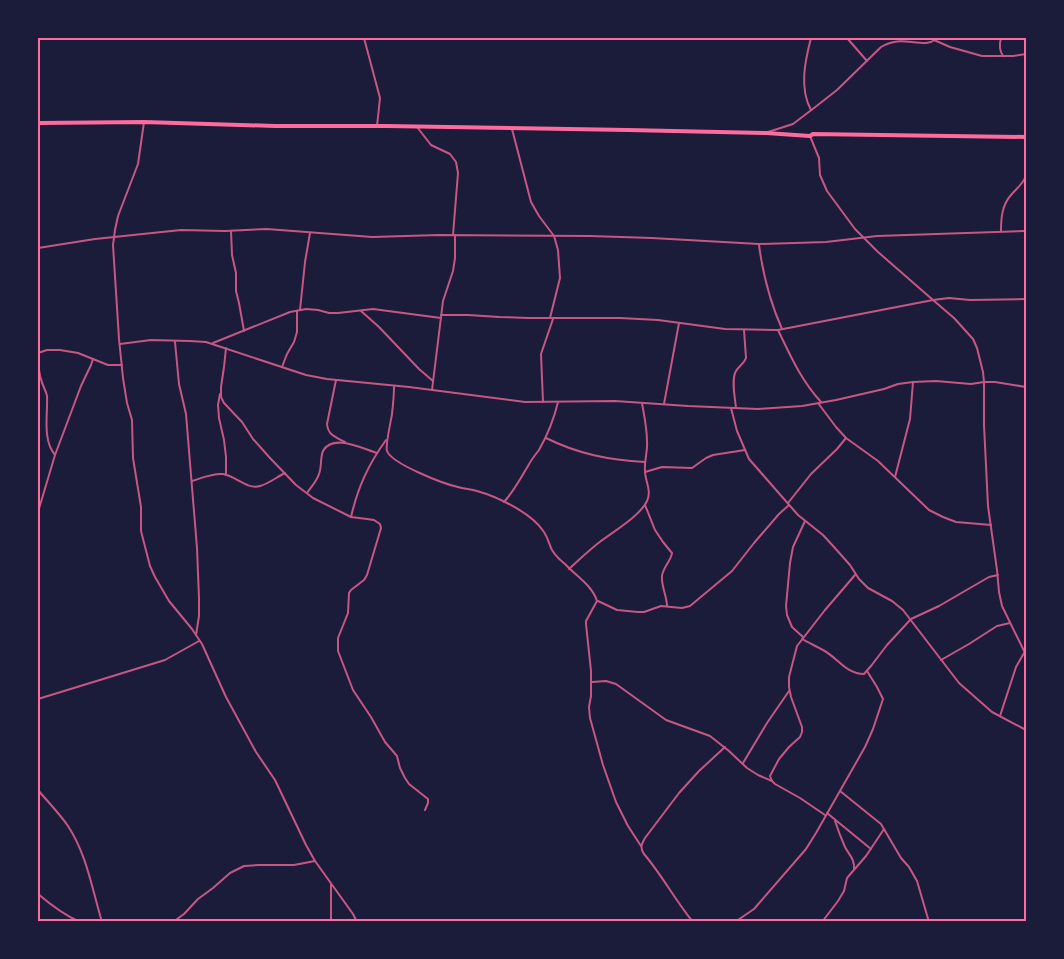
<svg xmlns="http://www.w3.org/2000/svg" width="1064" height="959" viewBox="0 0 1064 959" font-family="'Fira Sans Condensed',sans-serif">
<rect width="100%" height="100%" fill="#1b1b3a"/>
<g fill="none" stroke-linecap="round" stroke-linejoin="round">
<!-- minor -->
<g stroke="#c65784" stroke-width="2">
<polyline points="364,38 380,98 377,126"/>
<polyline points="847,38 867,61"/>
<path d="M1001 38C999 45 999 50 1003 56"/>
<polyline points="934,40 950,47 982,56 1013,56 1026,54"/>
<path d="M811 110C799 88 805 61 811 38"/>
<polyline points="144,122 138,164 118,216 115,230 113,245 119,339 123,378 127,403 132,420 133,458 141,507 141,531 150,566 155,577 169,601 192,629 202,644 226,697 256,752 275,780 306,845 315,861 353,914 357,922"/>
<polyline points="417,127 431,145 450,154 456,162 458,173 453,235"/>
<polyline points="512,129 531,202 539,216 554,236 558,250 560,278 550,318"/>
<path d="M768 132 793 124 814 108 837 90 881 47C898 37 908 43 926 43L931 42 938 38"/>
<polyline points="810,136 819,158 820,175 827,191 855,229 878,252 933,300 954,318 973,339 977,348 983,372 984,382 984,425 988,506 997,570 999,592 1002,606 1026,655"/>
<polyline points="231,231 232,255 236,273 236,291 239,303 244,331"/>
<path d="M1001 231C1001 218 1002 205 1011 195 1016 189 1023 184 1026 176"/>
<path d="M759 245C763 275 770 302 782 329"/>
<polyline points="38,248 95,239 181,230 225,231 267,229 372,237 439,235 590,236 652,238 759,244 826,242 877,236 1026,231"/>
<polyline points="300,310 305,262 310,233"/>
<polyline points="361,311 379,327 419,369 433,381"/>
<polyline points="441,315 468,315 499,317 529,318 620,318 658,320 725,329 778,330 933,300 949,298 970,300 1026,299"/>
<path d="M778 330C791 357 801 380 821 402"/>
<polyline points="175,342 179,384 186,414 197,548 199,598 199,616 196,635"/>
<polyline points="213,343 290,312 306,309 318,310 329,313 338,313 373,309 441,318"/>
<polyline points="120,344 151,340 190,341 206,342 306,375 327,379 409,387 525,402 615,401 688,406 758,409 802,406 836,400 884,389 898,384 913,382 936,381 971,384 984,382 995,382 1026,387"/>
<polyline points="226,348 224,367 221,387 221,397 224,403 242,422 253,439 270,458 296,485 313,498 351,517 367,519 374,520 380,524 381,528 367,575 364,580 351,590 349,593 348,613 338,638 338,651 353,690 371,717 385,742 397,756 400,768 405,778 409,784 428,799 428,803 425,810"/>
<polyline points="38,353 47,350 60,350 78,353 108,365 122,365"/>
<path d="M38 366C40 371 39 374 41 379 42 385 46 390 47 396 48 415 42 439 55 455"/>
<polyline points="282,367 287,354 294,342 297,332 297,311"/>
<path d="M336 380 327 424C328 435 335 437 345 442"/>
<path d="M394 387C394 396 393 405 392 414 391 421 385 446 387 451 392 464 444 484 458 487 464 489 471 489 477 491 498 497 532 513 544 532 548 538 549 544 552 550 555 555 560 560 565 564 576 576 592 585 597 601L586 621V624L591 671V696L589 707 590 718 603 765 616 802 628 826 641 846"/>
<polyline points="432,390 443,301 453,271 455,258 455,235"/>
<polyline points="220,394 218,405 219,418 224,440 226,457 226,475"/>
<polyline points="543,402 541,354 553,319"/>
<polyline points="818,403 836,427 846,438 878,461 929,510 943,517 956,522 991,525"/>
<polyline points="664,404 679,323"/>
<polyline points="731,408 737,431 749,459 798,515 823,535 834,547 850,565 859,579 868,588 892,601 903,610 959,683 992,712 1026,730"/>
<path d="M736 408C735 398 731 379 736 371 739 366 744 364 746 358L744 330"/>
<path d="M546 438C578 454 609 460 645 462"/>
<polyline points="645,472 662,467 692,468 706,458 713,455 745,450"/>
<polyline points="895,477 910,419 913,382"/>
<path d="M192 481C202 478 212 473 223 474 236 476 247 490 260 486 268 484 277 477 285 473"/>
<path d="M307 493C311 487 317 481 319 474 322 466 320 458 323 451 333 433 363 449 377 453"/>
<path d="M504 502C514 491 520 479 528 466 531 460 535 455 539 450 548 434 554 419 558 402"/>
<polyline points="788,503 811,474 837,449 846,438"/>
<path d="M645 505 655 530 663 542 672 553C671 561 663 567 662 576 661 586 667 596 667 606"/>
<polyline points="38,512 55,455 81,386 91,365 93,359"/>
<path d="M351 517C358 487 368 465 386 440"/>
<path d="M569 569C579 560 589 550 601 541 613 532 641 515 647 501 652 491 645 481 645 471 644 461 648 451 647 441 647 428 644 415 642 403"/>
<polyline points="598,601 617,610 638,612 644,612 661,606 682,608 690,606 732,571 754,543 779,514 789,505"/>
<polyline points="803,637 792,627 787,615 786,606 790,563 793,547 805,521"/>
<path d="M802 639C809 643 816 646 823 650 838 658 846 674 864 674L871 666 887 645 911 619 939 606 989 577 998 575"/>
<polyline points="941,660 969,644 997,626 1010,623"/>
<polyline points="592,682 606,681 616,684 666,720 710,736 729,751 747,768 758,775 772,781"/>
<polyline points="38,699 165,660 199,641"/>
<polyline points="1000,716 1016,667 1024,653"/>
<polyline points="743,763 767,723 789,691"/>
<path d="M38 790C48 802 59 813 68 826 87 855 92 889 102 922"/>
<polyline points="840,791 881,824 901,858 909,867 917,881 929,922"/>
<polyline points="827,813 871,849"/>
<polyline points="825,815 800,798 775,784 772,781 770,776 779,759 789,747 800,737 802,732 802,727 791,697 789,687 789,677 797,646 825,610 855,575"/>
<path d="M835 821C838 830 841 838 845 847 849 855 855 859 854 869"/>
<path d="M38 894C51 905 64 915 80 922"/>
<polyline points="173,922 184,914 198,899 213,888 230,873 244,866 259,865 294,865 315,861"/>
<polyline points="331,922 331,884"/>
<path d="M693 922C675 900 662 875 644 854 640 848 641 845 645 838L679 793 699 771 725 747"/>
<polyline points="735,922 754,909 806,849 816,833 865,747 873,729 883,699 877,687 867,671"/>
<polyline points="822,922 838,901 844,891 847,878 866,856 884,829"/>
</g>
<!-- trunk -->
<polyline stroke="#ff6b9d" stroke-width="4" points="38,123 144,122 275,126 387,126 628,130 766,133 810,136 813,134 1026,137"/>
</g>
<!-- border -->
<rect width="1064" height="959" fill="none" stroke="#1b1b3a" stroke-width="78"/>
<rect x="39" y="39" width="986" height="881" fill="none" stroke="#ff6b9d" stroke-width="2"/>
</svg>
